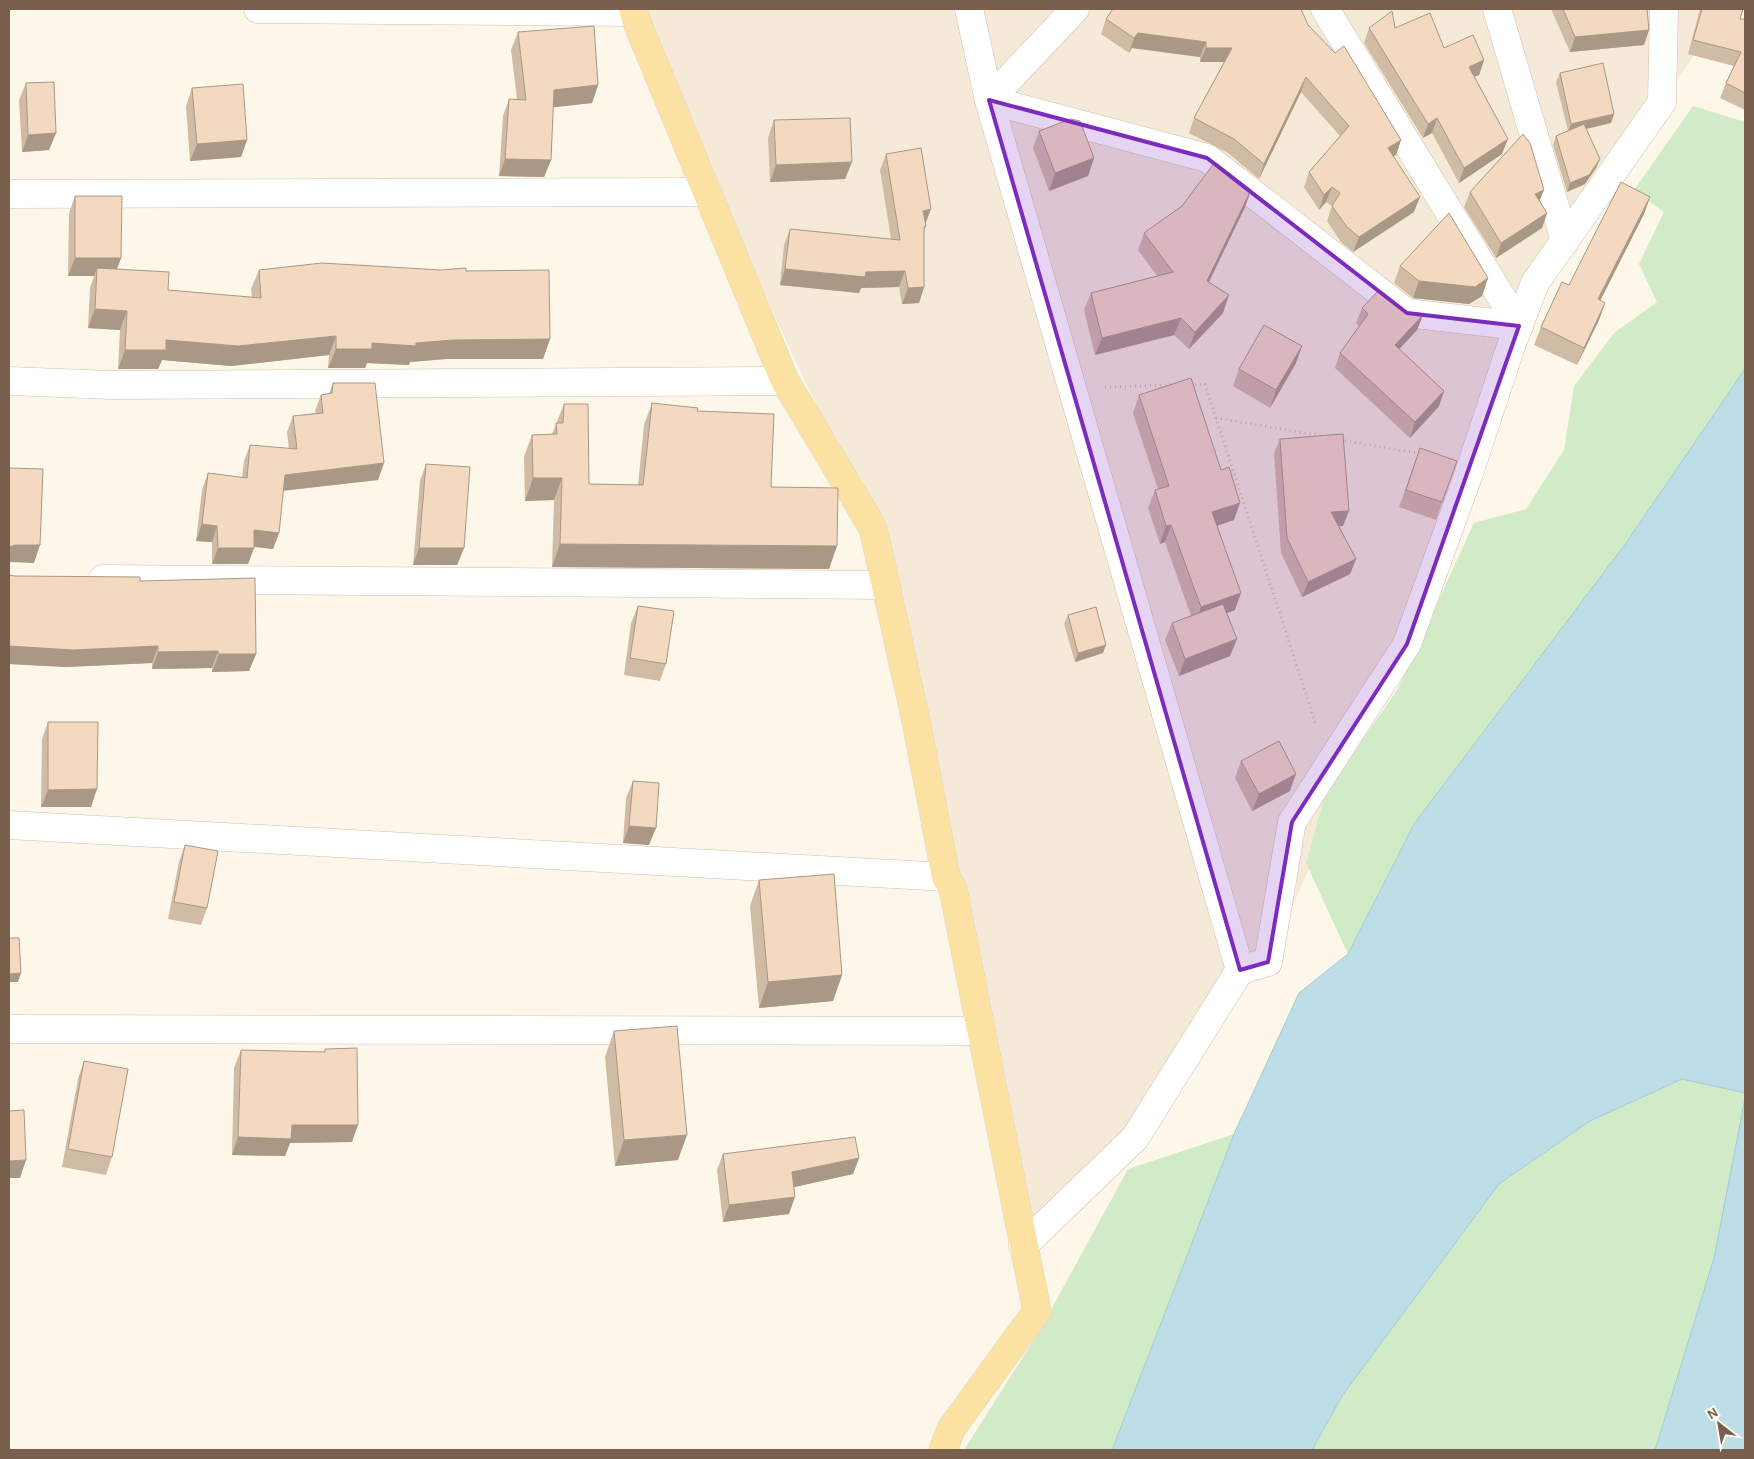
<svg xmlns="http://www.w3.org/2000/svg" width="1754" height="1459" viewBox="0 0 1754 1459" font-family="'Alegreya Sans',sans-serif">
<rect width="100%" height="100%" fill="#fdf7e9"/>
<!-- residential -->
<polygon fill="#f4ead7" points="633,9 1726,9 1662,102 1519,326 1407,644 1268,962 1023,1246 873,528"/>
<!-- green -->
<g fill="#d2ebc7">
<polygon points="1693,106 1745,122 1745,369 1626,543 1414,824 1348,954 1306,863 1325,795 1397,690 1474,523 1526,509 1564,450 1574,386 1614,333 1657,302 1639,264 1664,212 1634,190"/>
<polygon points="1682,1079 1745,1093 1745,1098 1714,1258 1655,1450 1312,1450 1342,1396 1499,1184 1590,1121"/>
<polygon points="1234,1134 1112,1450 964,1450 1040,1330 1128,1169"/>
</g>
<!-- water -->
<g fill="#bddde7" stroke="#a3cbd9">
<polygon points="1745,369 1745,1093 1682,1079 1590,1121 1499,1184 1342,1396 1312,1450 1112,1450 1234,1134 1299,993 1348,954 1414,824 1626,543"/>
<polygon points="1745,1098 1745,1450 1655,1450 1714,1258"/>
</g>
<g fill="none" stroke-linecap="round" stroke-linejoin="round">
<!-- minor casing -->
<g stroke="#cfc0ae" stroke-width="29">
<g id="minor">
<polyline points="258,9 634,12"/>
<polyline points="969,9 989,100 1240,970"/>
<polyline points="1325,9 1519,326"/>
<polyline points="1497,9 1565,241"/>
<polyline points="989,100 1207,158 1407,313 1519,326"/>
<polyline points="989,100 1075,9"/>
<polyline points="9,194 707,192"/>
<polyline points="9,381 112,385 785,381"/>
<polyline points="103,579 886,585"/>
<polyline points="9,825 946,877"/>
<polyline points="9,1029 981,1031"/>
<polyline points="1023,1246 1135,1138 1240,970 1268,962 1292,822 1407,644 1468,476 1511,346 1535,283 1662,102 1664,9"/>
</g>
</g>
<!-- major casing -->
<g stroke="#dcd6d0" stroke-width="29">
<polyline id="major" points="633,9 638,25 785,381 873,528 916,721 946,877 953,889 1037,1311 951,1429 943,1450"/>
</g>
<!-- path -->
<g stroke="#d8bda3" stroke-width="3" stroke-dasharray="1 4" stroke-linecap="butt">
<polyline points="1190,385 1205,384 1316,725"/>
<polyline points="1105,387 1171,385"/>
<polyline points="1216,418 1322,436"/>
<polyline points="1340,440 1423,454"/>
</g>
<!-- minor -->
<use href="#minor" stroke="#fff" stroke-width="28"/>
<!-- major -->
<use href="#major" stroke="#fbe2a2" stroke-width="28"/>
</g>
<!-- wall -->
<g fill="#d0bba5">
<polygon points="1551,9 1647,9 1649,30 1644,45 1570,52"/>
<polygon points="1700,9 1743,9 1740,19 1745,19 1745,110 1720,98 1726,83 1734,66 1688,54"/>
<polygon points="1106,19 1308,25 1401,140 1396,155 1393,156 1414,212 1353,252 1341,242 1327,221 1332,206 1326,202 1319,210 1304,187 1309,172 1340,136 1301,92 1259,179 1228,153 1189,133 1194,118 1224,62 1200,62 1200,57 1132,48 1129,53 1101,34"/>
<polygon points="1369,28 1395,28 1444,48 1484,60 1479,75 1474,77 1502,154 1459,183 1432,133 1423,138 1364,43"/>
<polygon points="518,32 598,85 592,103 553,107 551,160 544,177 499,176 503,116 509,99 517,99 511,50"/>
<polygon points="1560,73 1614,114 1611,123 1586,129 1600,159 1596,168 1585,184 1567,192 1553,145 1556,136 1568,131 1556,82"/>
<polygon points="26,83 56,133 49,150 22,152 19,100"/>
<polygon points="192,88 247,140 241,157 190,161 186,106"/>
<polygon points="774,120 852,162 845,179 770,182 768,138"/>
<polygon points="1039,131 1094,158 1088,176 1049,191 1033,148"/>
<polygon points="886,154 926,225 924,232 924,287 919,303 902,304 899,287 861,288 859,293 780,285 784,245 790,229 891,239 880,170"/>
<polygon points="1251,190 1245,207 1209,282 1223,313 1189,349 1174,335 1095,355 1084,310 1091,293 1157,276 1138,250 1144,233"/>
<polygon points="1470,192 1540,201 1547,213 1542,228 1496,258 1464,207"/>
<polygon points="75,196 121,258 117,269 168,290 252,297 251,289 259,270 466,271 550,339 543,359 446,359 410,362 409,365 367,363 365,368 328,368 329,355 231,366 162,360 158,369 118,369 120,330 88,328 90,288 94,276 68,276 69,213"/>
<polygon points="1650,197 1644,214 1600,300 1605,303 1599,320 1577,365 1534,345 1541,327 1569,285"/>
<polygon points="1400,266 1488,278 1482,296 1469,304 1413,298 1394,283"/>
<polygon points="1362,308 1403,311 1423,315 1417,330 1399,349 1444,391 1439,406 1410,438 1335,368 1340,353 1359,326 1356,323"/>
<polygon points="1296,363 1270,408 1233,386 1239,369"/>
<polygon points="333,383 384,463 378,480 283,491 279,533 273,549 254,547 248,564 212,564 212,542 196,541 202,490 208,473 242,477 244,461 250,445 289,449 287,432 293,416 316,413 315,411 321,395 329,394"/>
<polygon points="1139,395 1234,520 1217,526 1235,610 1227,613 1237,639 1230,656 1179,676 1165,640 1172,623 1191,616 1165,542 1160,544 1148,508 1155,490 1158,489 1133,413"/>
<polygon points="652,403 697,411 771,487 829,569 552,567 554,500 525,501 524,457 532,435 552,434 564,404 589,484 638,485 644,425"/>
<polygon points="1280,439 1343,526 1339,526 1356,559 1350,574 1302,597 1281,553 1274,454"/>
<polygon points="1420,448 1457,461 1436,520 1399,507"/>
<polygon points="426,464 464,548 457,565 413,565 420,481"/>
<polygon points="9,575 15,576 140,581 256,654 249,671 212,672 212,668 152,669 152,663 66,667 9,664"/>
<polygon points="638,606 666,664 660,681 624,675 631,623"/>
<polygon points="1068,615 1103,653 1075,662 1064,624"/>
<polygon points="48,722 91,807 41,807 42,739"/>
<polygon points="1241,761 1290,791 1252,811 1235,778"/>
<polygon points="633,781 649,845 623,843 626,798"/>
<polygon points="185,845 207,908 201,925 168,919 179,862"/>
<polygon points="759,880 842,975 833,1001 759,1008 750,906"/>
<polygon points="614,1031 678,1160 615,1166 605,1057"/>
<polygon points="325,1049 352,1142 290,1143 285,1156 232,1155 234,1068 241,1050 324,1052"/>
<polygon points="84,1061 112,1157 106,1175 62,1167 78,1079"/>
<polygon points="723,1154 859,1158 853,1174 793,1187 789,1214 723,1222 717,1170"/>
</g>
<!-- shaded-wall -->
<g fill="#a99886">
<polygon points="1649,30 1644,45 1570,52 1575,37"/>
<polygon points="1138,33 1206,42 1200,57 1132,48 1129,53 1134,38"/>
<polygon points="1206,48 1232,48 1226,62 1200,62"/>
<polygon points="1484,60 1479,75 1463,81 1469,67"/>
<polygon points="1306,77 1301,92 1259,179 1264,164"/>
<polygon points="598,85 592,103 548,108 554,90"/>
<polygon points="1614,114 1611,123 1568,133 1571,124"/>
<polygon points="1437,118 1432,133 1423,138 1428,124"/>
<polygon points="56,133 49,150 22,152 28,135"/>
<polygon points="1508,139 1502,154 1459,183 1464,168"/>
<polygon points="247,140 241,157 190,161 197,144"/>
<polygon points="1401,140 1396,155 1382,163 1388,148"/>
<polygon points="1094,158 1088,176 1049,191 1055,173"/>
<polygon points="505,159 551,160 544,177 499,176"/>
<polygon points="1600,159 1596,168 1585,184 1567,192 1570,183"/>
<polygon points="852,162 845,179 770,182 776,165"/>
<polygon points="1332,187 1326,202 1319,210 1324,195"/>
<polygon points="1251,190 1245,207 1201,298 1207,281"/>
<polygon points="1544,190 1538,205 1535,194"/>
<polygon points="1420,197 1414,212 1353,252 1359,237"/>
<polygon points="1650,197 1644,214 1592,317 1598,299"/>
<polygon points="931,209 925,225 923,211"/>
<polygon points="1547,213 1542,228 1496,258 1501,243"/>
<polygon points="75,258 121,258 114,276 97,268 94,276 68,276"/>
<polygon points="785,269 866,272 905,271 899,287 861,288 859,293 780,285"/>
<polygon points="1488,278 1482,296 1469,304 1413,298 1419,281"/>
<polygon points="924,287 919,303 902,304 908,288"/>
<polygon points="1229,295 1223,313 1189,349 1195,332"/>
<polygon points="1605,303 1599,320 1577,365 1584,348"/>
<polygon points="95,309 127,311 120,330 88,328"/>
<polygon points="1423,315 1417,330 1389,360 1395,345"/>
<polygon points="1181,318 1174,335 1095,355 1102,338"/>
<polygon points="336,336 329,355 231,366 162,360 158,369 118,369 125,350 166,340"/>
<polygon points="550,339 543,359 446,359 410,362 409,365 367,363 365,368 328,368 336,349 372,343 416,343 453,340"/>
<polygon points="1302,346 1296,363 1270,408 1276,390"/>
<polygon points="1444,391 1439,406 1410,438 1415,422"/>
<polygon points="384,463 378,480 279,491 285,475"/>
<polygon points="533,478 562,478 554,500 525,501"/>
<polygon points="1240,503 1234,520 1206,529 1212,512"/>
<polygon points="1349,511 1343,526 1326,527 1331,512"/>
<polygon points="202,524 217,526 212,542 196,541"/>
<polygon points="1171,525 1165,542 1160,544 1166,526"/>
<polygon points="254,530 279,533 273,549 248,546"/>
<polygon points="560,544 837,546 829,569 552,567"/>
<polygon points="15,545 40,545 34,563 9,562 9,547"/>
<polygon points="218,548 254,548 248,564 212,564"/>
<polygon points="419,548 464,548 457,565 413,565"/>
<polygon points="1356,559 1350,574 1302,597 1308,582"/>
<polygon points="1241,593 1235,610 1195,625 1201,607"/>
<polygon points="1237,639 1230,656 1179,676 1185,659"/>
<polygon points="1106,645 1103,653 1075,662 1078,653"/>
<polygon points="9,646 158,646 152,663 66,667 9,664"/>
<polygon points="218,651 212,668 152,669 158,652"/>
<polygon points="219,654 256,654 249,671 212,672"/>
<polygon points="1296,774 1290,791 1252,811 1259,794"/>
<polygon points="97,789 91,807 41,807 48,790"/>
<polygon points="629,826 656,828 649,845 623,843"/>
<polygon points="21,973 18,982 9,982 9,974"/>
<polygon points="842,975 833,1001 759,1008 768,982"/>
<polygon points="292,1125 358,1125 352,1142 290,1143 285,1156 232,1155 238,1137"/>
<polygon points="687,1135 678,1160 615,1166 624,1140"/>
<polygon points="859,1158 853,1174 786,1189 792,1172"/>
<polygon points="26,1160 20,1178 9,1178 9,1161"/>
<polygon points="795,1197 789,1214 723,1222 729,1205"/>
</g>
<!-- building -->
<g fill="#f2d9c0" stroke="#a99886">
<polygon points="1113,9 1301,9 1308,25 1335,53 1344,46 1401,140 1388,148 1420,197 1359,237 1347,227 1332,206 1340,193 1332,187 1324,195 1309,172 1349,126 1306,77 1264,164 1234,139 1194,118 1232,48 1206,48 1206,42 1138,33 1134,38 1106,19"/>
<polygon points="1563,9 1647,9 1649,30 1575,37"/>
<polygon points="1702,9 1743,9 1740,19 1745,19 1745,93 1726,83 1741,52 1693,40"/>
<polygon points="1392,11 1395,28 1430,13 1444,48 1473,35 1484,60 1469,67 1508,139 1464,168 1437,118 1428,124 1369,28"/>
<polygon points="594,26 598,85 554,90 551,160 505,159 509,99 526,100 518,32"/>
<polygon points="1603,63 1614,114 1571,124 1560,73"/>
<polygon points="54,82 56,133 28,135 26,83"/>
<polygon points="243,84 247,140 197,144 192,88"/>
<polygon points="850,118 852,162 776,165 774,120"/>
<polygon points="1071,119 1080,121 1094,158 1055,173 1039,131"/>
<polygon points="1584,124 1600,159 1589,175 1570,183 1556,136"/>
<polygon points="1523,134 1530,143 1544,190 1535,194 1547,213 1501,243 1470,192"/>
<polygon points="921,148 931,209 923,211 926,226 924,227 924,287 908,288 905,271 866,272 865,277 785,269 790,229 900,240 886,154"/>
<polygon points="1215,162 1251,190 1207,281 1229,295 1195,332 1181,318 1102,338 1091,293 1173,272 1144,233 1182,206"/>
<polygon points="1621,182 1650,197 1598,299 1605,303 1584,348 1541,327 1562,282 1569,285"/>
<polygon points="75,196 122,196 121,258 75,258"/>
<polygon points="1449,213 1488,278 1475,287 1419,281 1400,266"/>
<polygon points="322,263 441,270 466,268 466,271 549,270 550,339 453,340 416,343 416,346 372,343 372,349 336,349 336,336 238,346 166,340 166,350 125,350 127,311 95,309 97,268 169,272 168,290 261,298 259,270"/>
<polygon points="1378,291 1403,311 1423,315 1395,345 1444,391 1415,422 1340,353 1368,314 1362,308"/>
<polygon points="1264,325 1302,346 1276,390 1239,369"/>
<polygon points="1191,378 1221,470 1229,467 1240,503 1212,512 1241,593 1201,607 1171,525 1166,526 1155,490 1169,486 1139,395"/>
<polygon points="333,383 375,383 384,463 285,475 279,533 254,530 254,548 218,548 217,526 202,524 208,473 247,478 250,445 297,449 293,416 323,413 321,395 332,393"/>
<polygon points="652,403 698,408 697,411 774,414 771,487 838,488 837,546 560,544 562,478 533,478 532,435 557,434 556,423 563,423 564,404 588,404 589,484 643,485"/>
<polygon points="1343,434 1349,511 1331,512 1356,559 1308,582 1287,538 1280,439"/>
<polygon points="1420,448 1457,461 1442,502 1406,490"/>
<polygon points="426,464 470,467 464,548 419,548"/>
<polygon points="9,468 43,469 40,545 15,545 9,547"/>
<polygon points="9,575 15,576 140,577 140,581 255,578 256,654 219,654 218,651 158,652 158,646 73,650 9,646"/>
<polygon points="1223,604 1237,639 1185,659 1172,623"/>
<polygon points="638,606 674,611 666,664 630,658"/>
<polygon points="1096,607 1106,645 1078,653 1068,615"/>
<polygon points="48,722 98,722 97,789 48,790"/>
<polygon points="1279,741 1296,774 1259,794 1241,761"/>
<polygon points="633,781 659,783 656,828 629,826"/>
<polygon points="185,845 218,851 207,908 174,902"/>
<polygon points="834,874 842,975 768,982 759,880"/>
<polygon points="9,938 19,938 21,973 9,974"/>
<polygon points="677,1026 687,1135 624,1140 614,1031"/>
<polygon points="357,1048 358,1125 292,1125 291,1139 238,1137 241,1050 325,1052 325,1049"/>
<polygon points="84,1061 128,1069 112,1157 68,1149"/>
<polygon points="24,1110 26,1160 9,1161 9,1111"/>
<polygon points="855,1137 859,1158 792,1172 795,1197 729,1205 723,1154"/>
</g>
<!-- marked area -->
<path fill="#7b2cbf" fill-opacity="0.2" stroke="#7b2cbf" stroke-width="4" stroke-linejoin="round" d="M989 100 1207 158 1407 313 1519 326 1407 644 1292 822 1268 962 1240 970Z"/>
<!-- border -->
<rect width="1754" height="1459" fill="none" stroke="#78604c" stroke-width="20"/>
<!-- north arrow -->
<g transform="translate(1719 1424) rotate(329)" stroke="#fffaf0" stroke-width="4" paint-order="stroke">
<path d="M0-4L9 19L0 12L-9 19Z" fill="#78604c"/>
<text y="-8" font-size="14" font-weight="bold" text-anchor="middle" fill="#78604c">N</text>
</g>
</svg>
